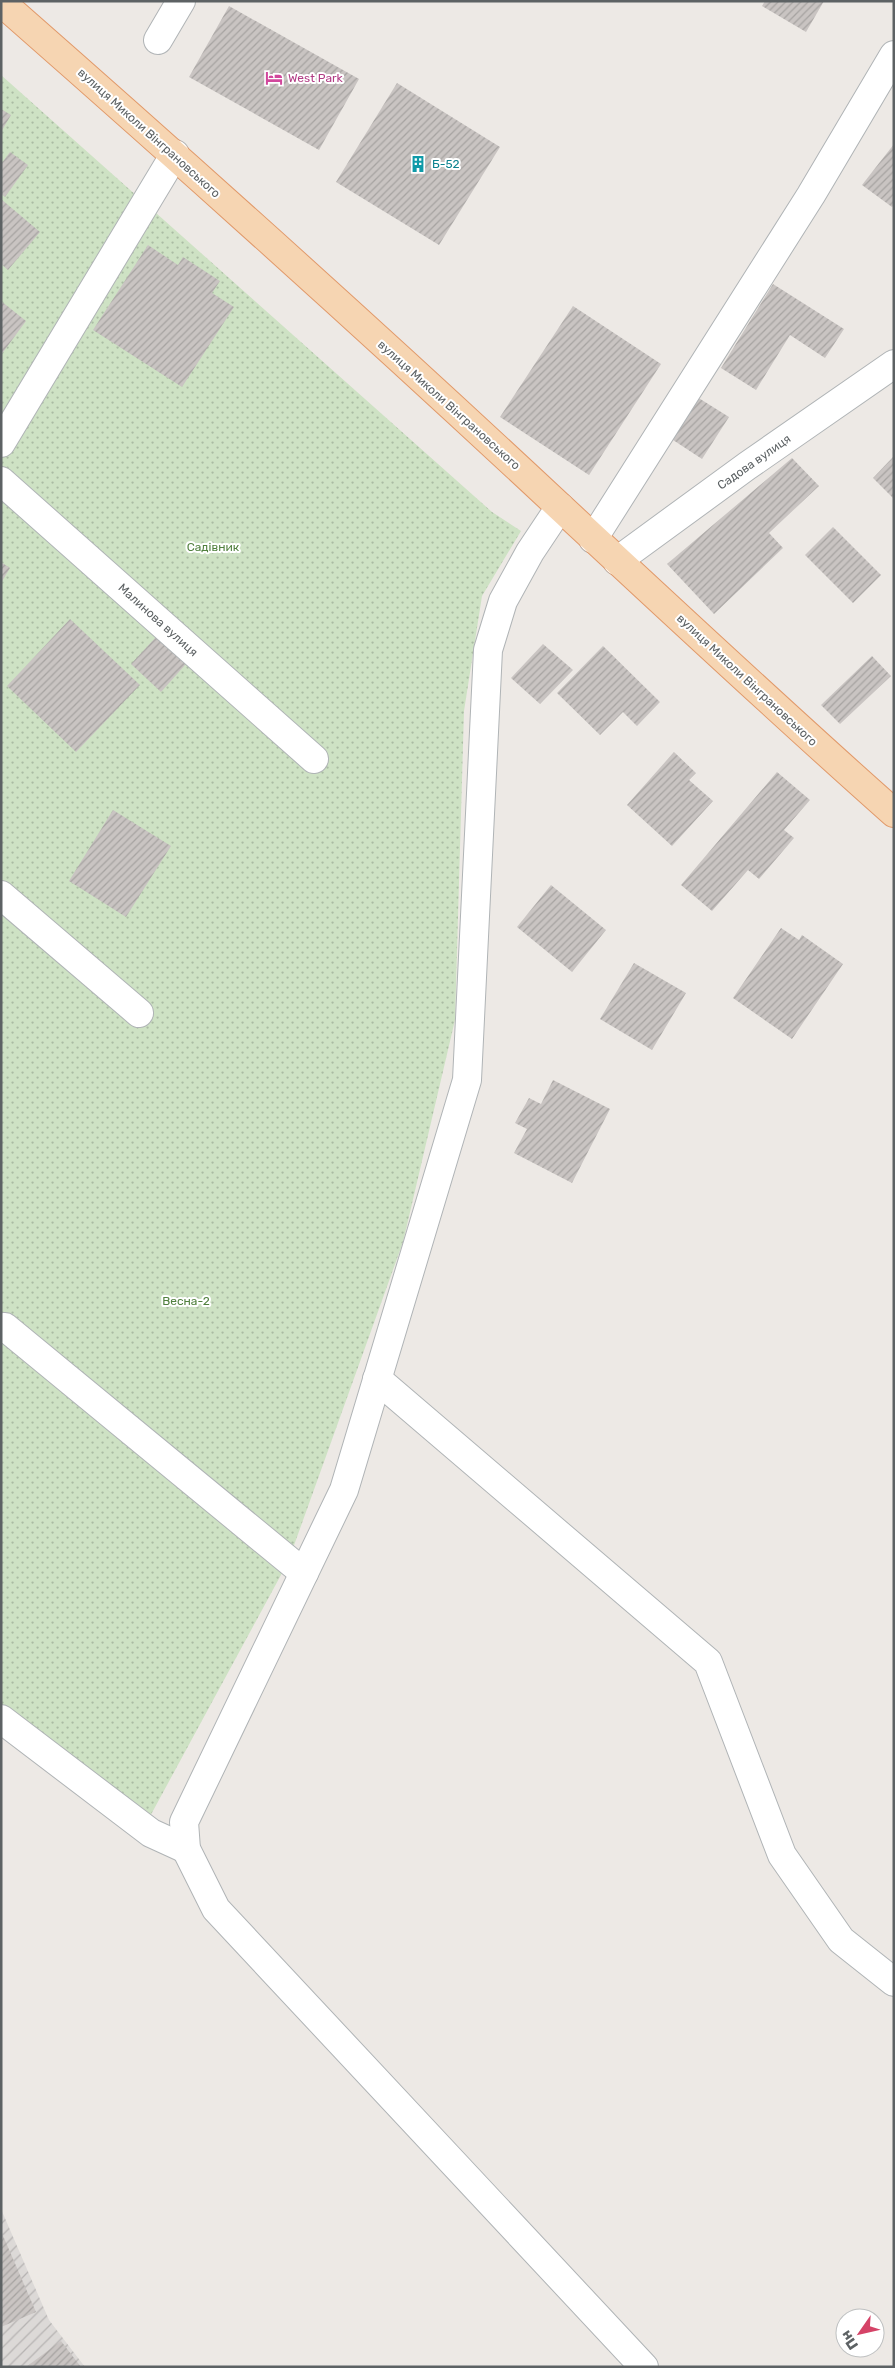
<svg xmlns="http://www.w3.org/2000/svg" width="895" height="2368" viewBox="0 0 895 2368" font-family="Rubik,sans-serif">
<defs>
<pattern id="industrial-furrows" width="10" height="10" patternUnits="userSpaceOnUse" patternTransform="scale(1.25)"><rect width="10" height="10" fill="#dcd9d7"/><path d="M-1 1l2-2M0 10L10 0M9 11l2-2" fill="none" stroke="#b6b3b2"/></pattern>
<pattern id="grass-dots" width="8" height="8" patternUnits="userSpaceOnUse" patternTransform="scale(1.25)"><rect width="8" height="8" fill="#cee2c4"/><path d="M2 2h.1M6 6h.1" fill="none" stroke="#aabba3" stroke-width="1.8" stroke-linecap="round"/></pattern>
<pattern id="building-hatch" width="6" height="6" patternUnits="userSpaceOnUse" patternTransform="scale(1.25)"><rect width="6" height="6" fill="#c9c4c2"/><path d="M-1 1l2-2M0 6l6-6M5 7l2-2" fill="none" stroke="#a6a3a1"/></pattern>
</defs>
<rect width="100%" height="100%" fill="#ede9e5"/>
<!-- industrial -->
<polygon fill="url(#industrial-furrows)" points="1,2209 49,2320 85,2367 1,2367"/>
<!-- grass -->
<polygon fill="url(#grass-dots)" points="1,75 492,512 521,531 482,596 464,711 455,1020 403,1242 288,1562 141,1833 1,1723"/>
<!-- building -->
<g fill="url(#building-hatch)">
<polygon points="765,1 824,1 806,32 762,6"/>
<polygon points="229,6 359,79 319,150 189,77"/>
<polygon points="397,83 500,147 439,245 336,182"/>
<polygon points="1,109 11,115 1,132"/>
<polygon points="894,144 894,205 892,207 862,185"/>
<polygon points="10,152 28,165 5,197 1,194 1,164"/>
<polygon points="1,199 40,232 8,270 1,264"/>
<polygon points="148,245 178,265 183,257 220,281 212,293 234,307 182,387 93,330"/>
<polygon points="773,284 844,329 825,358 790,335 756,390 721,368"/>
<polygon points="1,301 26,321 1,355"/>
<polygon points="573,306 661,364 589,475 500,417"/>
<polygon points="697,397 729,417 702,459 670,438"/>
<polygon points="894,456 894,499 873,478"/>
<polygon points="792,458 819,486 769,533 783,548 714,614 667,564"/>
<polygon points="833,527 881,575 853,603 805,555"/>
<polygon points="1,562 10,568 1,583"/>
<polygon points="70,619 140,685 76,752 7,686"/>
<polygon points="156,637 186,664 161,692 131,664"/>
<polygon points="543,644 573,670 540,704 511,678"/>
<polygon points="603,646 660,702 637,726 623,712 600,735 557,693"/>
<polygon points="872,656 891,676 840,724 821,705"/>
<polygon points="674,752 696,773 689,780 713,801 672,846 627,805"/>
<polygon points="777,772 810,800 784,830 794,838 759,879 748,870 712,911 681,885"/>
<polygon points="113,810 171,846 126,917 69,881"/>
<polygon points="551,885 606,930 572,972 517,927"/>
<polygon points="781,928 799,940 802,935 843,964 792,1039 733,998"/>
<polygon points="634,963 686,993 652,1050 600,1019"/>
<polygon points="553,1080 610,1109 572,1183 514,1153 527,1129 515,1123 529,1098 541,1104"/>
<polygon points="1,2231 36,2312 1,2327"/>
<polygon points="61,2341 81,2367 26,2367"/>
</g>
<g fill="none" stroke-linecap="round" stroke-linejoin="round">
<!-- minor casing -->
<g stroke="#b0b4b6" stroke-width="30">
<g id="minor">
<polyline points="158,40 181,1"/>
<polyline points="1,443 175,154"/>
<polyline points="1,481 314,759"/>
<polyline points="560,507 530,552 503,601 488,650 467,1080 344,1490 184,1822 186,1849 216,1909 644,2367"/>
<polyline points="593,539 811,195 894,55"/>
<polyline points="617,561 747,466 894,364"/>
<polyline points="1,895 139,1013"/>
<polyline points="5,1327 304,1573"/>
<polyline points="377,1379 708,1662 782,1855 841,1940 894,1982"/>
<polyline points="1,1719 151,1833 186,1849"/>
</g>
</g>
<!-- major casing -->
<g stroke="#e1996a" stroke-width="30">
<path id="major" d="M1 2C189 167 376 335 559 506 670 609 780 712 894 813"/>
</g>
<!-- minor -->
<use href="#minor" stroke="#fff" stroke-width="28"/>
<!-- major -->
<use href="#major" stroke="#f6d5b2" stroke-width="28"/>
</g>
<!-- icons -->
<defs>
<g id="hotel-bare" transform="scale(1.35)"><path d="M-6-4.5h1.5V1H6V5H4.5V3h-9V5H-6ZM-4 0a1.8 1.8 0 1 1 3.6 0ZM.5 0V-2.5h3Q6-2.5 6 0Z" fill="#d1479c" stroke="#fff" stroke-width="2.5" paint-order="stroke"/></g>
<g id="building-bare" transform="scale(1.35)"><path d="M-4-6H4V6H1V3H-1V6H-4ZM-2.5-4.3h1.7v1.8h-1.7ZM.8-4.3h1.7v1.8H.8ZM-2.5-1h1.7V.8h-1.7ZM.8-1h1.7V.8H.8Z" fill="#0f9aa8" stroke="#fff" stroke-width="2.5" paint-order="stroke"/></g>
</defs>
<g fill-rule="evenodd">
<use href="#hotel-bare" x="274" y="78"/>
<use href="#building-bare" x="418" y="164"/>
</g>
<g text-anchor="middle" stroke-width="4" stroke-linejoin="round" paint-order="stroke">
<!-- hotel labels -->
<g font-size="12" fill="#b23c85" stroke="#fff" text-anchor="start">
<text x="288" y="82">West Park</text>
</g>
<!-- street labels -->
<g font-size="12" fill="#5d6264" stroke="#fff">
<text transform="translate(149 133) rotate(42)" y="4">вулиця Миколи Вінграновського</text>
<text transform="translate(449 405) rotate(42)" y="4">вулиця Миколи Вінграновського</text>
<text transform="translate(754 462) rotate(-35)" y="4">Садова вулиця</text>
<text transform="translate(158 620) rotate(42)" y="4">Малинова вулиця</text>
<text transform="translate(747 680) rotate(43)" y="4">вулиця Миколи Вінграновського</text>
</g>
<!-- culture labels -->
<g font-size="12" fill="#0d838f" stroke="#fff" text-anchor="start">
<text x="432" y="168">Б-52</text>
</g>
<!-- park labels -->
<g font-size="12" fill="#51803f" stroke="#fff">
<text x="213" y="551">Садівник</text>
<text x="186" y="1305">Весна-2</text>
</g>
</g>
<!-- border -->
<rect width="895" height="2368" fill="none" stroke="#5d6264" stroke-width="5"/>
<!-- north arrow -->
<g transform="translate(860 2333) rotate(236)"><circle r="24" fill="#ffffff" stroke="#bec0c1"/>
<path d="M0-4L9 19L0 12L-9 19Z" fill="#d54367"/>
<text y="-8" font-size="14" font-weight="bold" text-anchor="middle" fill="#5d6264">Пн</text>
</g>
</svg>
